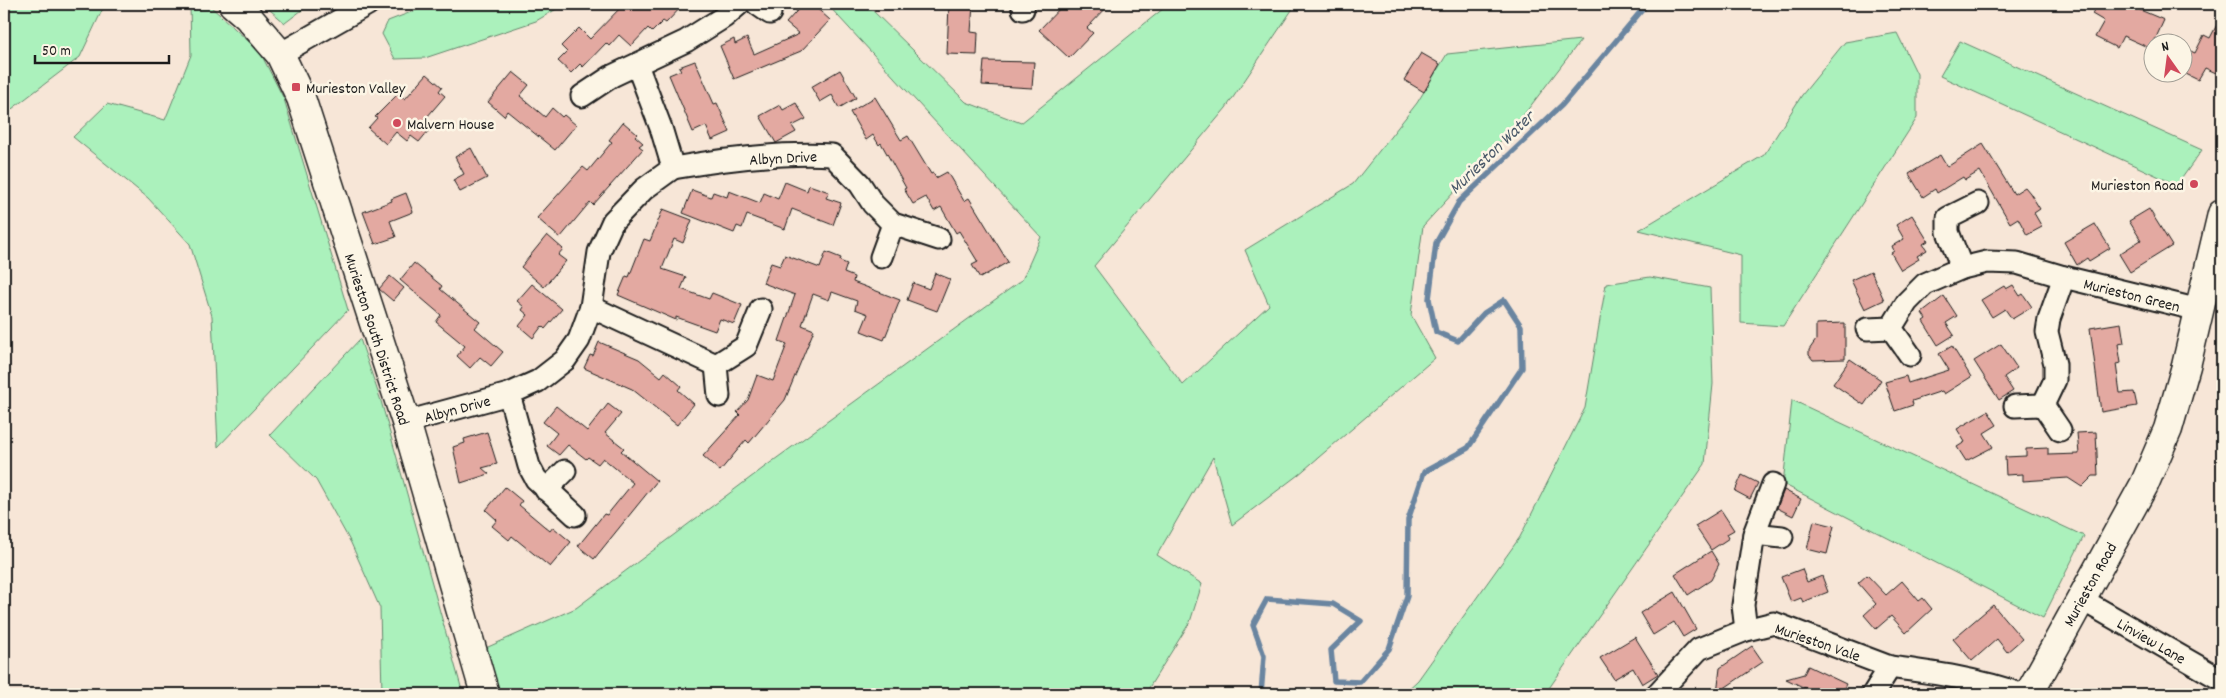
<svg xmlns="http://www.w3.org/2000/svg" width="2226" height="698" viewBox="0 0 2226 698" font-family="Dekko,sans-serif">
<rect width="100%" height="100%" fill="#f7e6d7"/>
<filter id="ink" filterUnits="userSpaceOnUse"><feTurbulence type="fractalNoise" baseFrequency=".02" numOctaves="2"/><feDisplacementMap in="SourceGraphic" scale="10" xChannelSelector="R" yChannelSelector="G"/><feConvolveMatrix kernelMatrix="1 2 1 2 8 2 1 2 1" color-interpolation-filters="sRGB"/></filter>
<g filter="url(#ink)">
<!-- green -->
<g fill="#abf1bc" stroke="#64866c">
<polygon points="4,4 105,4 80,57 4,115"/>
<polygon points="190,4 208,4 260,52 284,99 348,310 218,447 212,316 190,244 148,198 73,137 107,104 165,120 191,55"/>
<polygon points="263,4 310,4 285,23"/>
<polygon points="432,4 565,4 536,21 425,58 395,59 382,34 388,21"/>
<polygon points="827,4 866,4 966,102 1021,123 1169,4 1296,4 1226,108 1094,266 1183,385 1269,305 1245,250 1353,184 1417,103 1447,54 1581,40 1519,121 1423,226 1411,315 1435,358 1298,475 1232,525 1213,457 1157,555 1202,584 1190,622 1145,694 494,694 479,651 576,608 770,463 1022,280 1041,237"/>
<polygon points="1897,33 1917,74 1917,118 1783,326 1741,323 1741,255 1639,230 1764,155 1802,95 1845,42"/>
<polygon points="1960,41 2202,150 2177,185 1940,76"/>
<polygon points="1650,277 1710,288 1713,384 1705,464 1545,694 1403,694 1418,680 1520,537 1585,408 1606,284"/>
<polygon points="360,339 381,401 463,694 382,694 380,608 351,543 316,480 270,435"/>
<polygon points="1792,400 2084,536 2043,618 1783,484"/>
</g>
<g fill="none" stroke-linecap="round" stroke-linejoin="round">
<!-- stream -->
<polyline stroke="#6a85a0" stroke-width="5.5" points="1261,694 1264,656 1253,625 1267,599 1333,604 1361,621 1331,650 1334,681 1360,682 1389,649 1407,596 1408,520 1424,472 1468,448 1522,368 1521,326 1504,300 1484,313 1458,341 1436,332 1429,299 1436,243 1459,202 1562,105 1647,4"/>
</g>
<!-- building -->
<g fill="#e3a9a1" stroke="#1c1c1c">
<polygon points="624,4 684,4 666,23 663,21 652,32 648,28 631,46 619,35 609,46 606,43 583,67 580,64 571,73 558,61 567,52 561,46 579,28 590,39"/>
<polygon points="803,4 812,4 830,20 801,51 734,79 720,46 734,39 735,44 747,38 754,54 799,34 786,23"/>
<polygon points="949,4 973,4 971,32 978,33 977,55 947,54"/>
<polygon points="1064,4 1110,4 1087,28 1093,33 1069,58 1039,30"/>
<polygon points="2097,4 2126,4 2164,20 2154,42 2154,50 2123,36 2117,48 2095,37 2104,21 2092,14"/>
<polygon points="2222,15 2222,60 2216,73 2205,68 2198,80 2184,73 2184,48 2195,53 2204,35 2210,38"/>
<polygon points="1421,53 1440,64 1424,92 1404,80"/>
<polygon points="695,61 714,104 717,103 730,132 712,140 706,126 693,132 669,75 681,70 679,67"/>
<polygon points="984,61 1034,62 1032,88 982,85"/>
<polygon points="840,70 856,98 839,108 832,95 820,102 811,87"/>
<polygon points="513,72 529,85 520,96 545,117 552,108 562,117 564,115 576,125 555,150 507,111 504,116 488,102"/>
<polygon points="427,74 442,87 439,91 445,96 421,124 429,130 419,142 411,136 407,141 396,132 386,144 368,128 377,118 375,117 398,94 405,99"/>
<polygon points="875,97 901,140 908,136 931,174 933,173 936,178 947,172 964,201 969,198 1008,262 980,278 972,265 978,262 959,231 956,233 941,207 934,211 926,197 913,204 904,189 906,188 881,143 879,145 873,135 866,140 850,112"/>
<polygon points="796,103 806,119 792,126 796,132 776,143 760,116 780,105 783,110"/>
<polygon points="623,122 637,134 635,136 643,143 639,146 643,149 593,205 590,202 560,238 537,218 583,167 588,171 612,142 609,140"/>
<polygon points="1983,144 2014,194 2025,187 2030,193 2040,209 2034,213 2042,227 2027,235 2018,218 2010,223 1980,171 1965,180 1963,177 1937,193 1935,189 1923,197 1909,174 1940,155 1947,167"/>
<polygon points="471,148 487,178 460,192 453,180 464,174 455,157"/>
<polygon points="785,182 807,191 809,185 829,192 826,198 841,203 833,225 792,209 785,229 747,215 742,228 737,226 734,233 683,213 692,190 711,197 713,192 727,197 729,191 760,203 764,193 778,199"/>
<polygon points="406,193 413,212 390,221 396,237 375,244 363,212 392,201 391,199"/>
<polygon points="663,209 692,220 683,243 674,239 662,269 686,277 681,289 709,299 712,293 742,305 734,324 720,319 715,331 676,317 676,320 618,295 626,276 629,277 644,239 650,241"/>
<polygon points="2149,209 2172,246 2130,272 2119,254 2141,240 2129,221"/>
<polygon points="1912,215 1928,241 1923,244 1927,250 1917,256 1919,259 1901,270 1891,253 1894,251 1892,246 1904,239 1896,225"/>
<polygon points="2095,224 2110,248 2089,261 2087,258 2077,265 2064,242"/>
<polygon points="547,235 563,249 558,255 566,261 544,287 521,267"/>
<polygon points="826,252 841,258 840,261 847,264 844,273 854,277 853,282 900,300 884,340 861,331 868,314 855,309 857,301 832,292 829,300 813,294 802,325 814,330 785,400 749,443 746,440 720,471 703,456 740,415 737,412 748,400 757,375 773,381 787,344 779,341 795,295 763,283 771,263 780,266 785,255 820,268"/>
<polygon points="414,263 442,286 440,289 480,322 475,328 503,352 491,366 480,357 470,368 457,356 465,346 436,322 441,315 400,280"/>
<polygon points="1871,271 1884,300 1865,309 1851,280"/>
<polygon points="935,273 950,279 937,311 907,300 913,283 929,289"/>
<polygon points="390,276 404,288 393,301 379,289"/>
<polygon points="532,284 562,309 545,329 542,326 533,338 519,326 528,315 522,310 524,307 517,301"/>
<polygon points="2013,285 2020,296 2023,294 2032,307 2012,319 2005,309 1992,317 1981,300 2004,286 2006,289"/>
<polygon points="1944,296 1957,316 1946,323 1954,335 1938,345 1923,321 1926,319 1922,313"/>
<polygon points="1845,323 1845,359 1813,360 1809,355 1809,350 1816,340 1816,324"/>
<polygon points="2121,323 2124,343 2118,344 2121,363 2116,364 2120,393 2134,392 2137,406 2101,412 2090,328"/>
<polygon points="599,342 639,359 661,377 665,372 681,386 678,390 694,404 677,425 632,389 584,368 590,355 593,356"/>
<polygon points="2001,344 2017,368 2004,377 2013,391 1999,400 1974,361"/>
<polygon points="1952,346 1971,377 1944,394 1942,391 1912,401 1913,405 1895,411 1885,382 1906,376 1908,383 1949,370 1939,354"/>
<polygon points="1850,359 1881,380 1864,405 1833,384"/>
<polygon points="608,404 621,414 605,433 624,448 621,451 657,481 594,559 578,546 604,514 607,515 633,483 603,458 598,464 588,457 586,459 568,445 559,455 547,446 557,433 543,422 556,406 587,431"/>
<polygon points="1988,411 1997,425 1984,433 1993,447 1966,461 1957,447 1965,442 1957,429"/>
<polygon points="487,432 497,464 482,468 489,474 461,483 453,447 465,443 464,439"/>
<polygon points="2096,432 2098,476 2093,476 2082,487 2068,478 2023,481 2023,474 2006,475 2005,457 2026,456 2026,449 2048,448 2048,455 2079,454 2077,433"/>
<polygon points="1742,475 1758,483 1750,499 1735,491"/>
<polygon points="505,487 522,501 519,505 550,531 553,527 571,542 550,567 512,536 509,540 492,526 497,520 486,510"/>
<polygon points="1784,490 1801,499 1793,516 1777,508"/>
<polygon points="1721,510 1734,530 1727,534 1729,538 1711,550 1695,526"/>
<polygon points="1814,521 1834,526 1827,554 1807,549"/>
<polygon points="1711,551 1719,564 1711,580 1688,595 1675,574"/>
<polygon points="1802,569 1807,582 1822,576 1828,592 1803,602 1801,598 1791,602 1781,577"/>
<polygon points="1867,575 1886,595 1902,581 1919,601 1923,598 1932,609 1906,633 1891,616 1876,629 1864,615 1876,604 1858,583"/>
<polygon points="1675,592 1696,629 1683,637 1674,622 1653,635 1640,613"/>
<polygon points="1993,605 2022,639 2007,652 1997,639 1972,661 1953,639"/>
<polygon points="1635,637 1658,674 1642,684 1633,668 1614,679 1600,658"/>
<polygon points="1752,646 1763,662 1717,693 1720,668"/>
<polygon points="1808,666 1846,684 1841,694 1818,694 1786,679 1804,674"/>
</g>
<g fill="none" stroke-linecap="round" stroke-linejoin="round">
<!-- street casing -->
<g stroke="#1c1c1c" stroke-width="25">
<g id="street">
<polyline points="757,4 770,13"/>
<polyline points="1023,9 1024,4"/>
<polyline points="280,54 368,4"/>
<polyline points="582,96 612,76 686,41 724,17 739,4"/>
<path d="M673 168C725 159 779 152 832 155L860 184 873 204 893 224 939 239"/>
<polyline points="881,257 893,224"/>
<polyline points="1962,268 1948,232 1948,218 1978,203"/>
<polyline points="591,307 716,365 746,346 761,309"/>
<polyline points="1867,329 1891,328"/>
<polyline points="1910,355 1891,328 1907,302 1925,284 1962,268 1987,262 2017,263 2064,277"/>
<polyline points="716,365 719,396"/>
<polyline points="509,394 529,466 536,479 575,515"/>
<polyline points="2015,406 2043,405"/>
<polyline points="406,422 509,394 538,381 565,360 579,340 591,307 599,252 613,221 644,189 673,168 661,128 637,65"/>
<polyline points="2060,430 2043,405 2055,380 2055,364 2047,332 2049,319 2064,277 2199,310"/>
<polyline points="546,490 565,471"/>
<polyline points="1754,534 1782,537"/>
<polyline points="2081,599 2222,680"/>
<polyline points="1746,630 1743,605 1754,534 1773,484"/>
<polyline points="1657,694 1699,649 1746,630 1774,623 1890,667"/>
<path d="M1873 694 1890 667C1935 673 1978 679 2020 694"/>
</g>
</g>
<!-- secondary casing -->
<g stroke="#1c1c1c" stroke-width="31">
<g id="secondary">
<polyline points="233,4 248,17 280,54 301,98 406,422 485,694"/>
<polyline points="2029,694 2144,485 2168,429 2186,366 2222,214"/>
</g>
</g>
<!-- street -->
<use href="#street" stroke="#fcf5e5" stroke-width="21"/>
<!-- secondary -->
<use href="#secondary" stroke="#fcf5e5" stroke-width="28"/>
</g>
</g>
<!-- markers -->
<g fill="#d1495b" stroke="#fcf5e5" stroke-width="2">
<rect x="291" y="82" width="10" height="10" rx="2.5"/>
<circle cx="397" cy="123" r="5"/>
<circle cx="2194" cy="184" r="5"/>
</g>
<g text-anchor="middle" stroke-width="5" stroke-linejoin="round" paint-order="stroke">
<!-- poi labels -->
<g font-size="16" fill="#1c1c1c" stroke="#fcf5e5" text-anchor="start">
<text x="306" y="93">Murieston Valley</text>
<text x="407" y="129">Malvern House</text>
<text x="2184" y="190" text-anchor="end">Murieston Road</text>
</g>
<!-- street labels -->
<g font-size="16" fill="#1c1c1c" stroke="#fcf5e5">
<text transform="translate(783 157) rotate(-3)" y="6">Albyn Drive</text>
<text transform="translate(2132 294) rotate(14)" y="6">Murieston Green</text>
<text transform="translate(378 339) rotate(72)" y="6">Murieston South District Road</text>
<text transform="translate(457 408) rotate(-15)" y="6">Albyn Drive</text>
<text transform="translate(2089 584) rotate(-61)" y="6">Murieston Road</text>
<text transform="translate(2152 640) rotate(30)" y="6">Linview Lane</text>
<text transform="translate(1818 641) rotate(19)" y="6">Murieston Vale</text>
</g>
<!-- water labels -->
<g font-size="18" font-style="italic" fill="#4a5969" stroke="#fcf5e5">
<text transform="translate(1491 152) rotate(-44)" y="6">Murieston Water</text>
</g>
</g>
<!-- margin -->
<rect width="2226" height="698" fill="none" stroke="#fcf5e5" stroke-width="20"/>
<rect x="10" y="10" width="2206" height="678" fill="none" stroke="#1c1c1c" stroke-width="2" filter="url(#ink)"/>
<!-- north arrow -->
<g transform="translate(2168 58) rotate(346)"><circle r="24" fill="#fcf5e5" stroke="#a29e95"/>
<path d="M0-4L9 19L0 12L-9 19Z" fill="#d1495b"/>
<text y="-8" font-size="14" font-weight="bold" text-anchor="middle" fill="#1c1c1c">N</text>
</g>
<!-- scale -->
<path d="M35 55v8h134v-8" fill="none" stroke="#1c1c1c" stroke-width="2.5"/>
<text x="42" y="55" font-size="15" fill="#1c1c1c" stroke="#fcf5e5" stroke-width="4" paint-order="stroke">50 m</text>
</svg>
